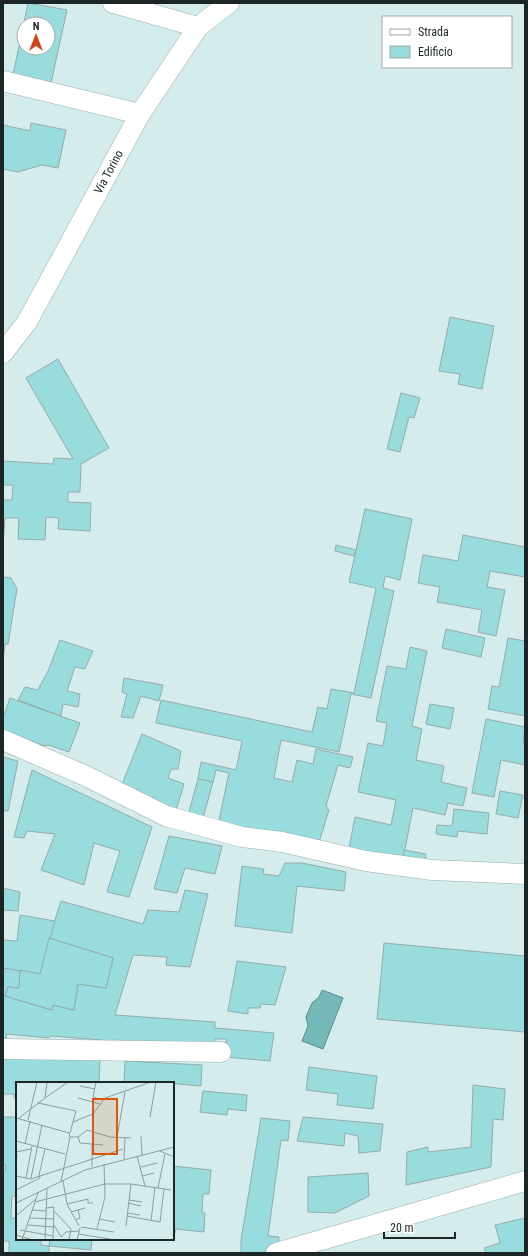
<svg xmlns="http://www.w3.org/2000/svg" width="528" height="1256" viewBox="0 0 528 1256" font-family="'Roboto Condensed',sans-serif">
<rect width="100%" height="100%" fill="#d4ecec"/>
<!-- water -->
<polygon fill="#75b8ba" stroke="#5b8c8e" points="322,990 343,998 323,1049 302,1041 308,1026 306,1017 312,1003 319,997"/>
<!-- building -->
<g fill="#98dcdd" stroke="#94abab" fill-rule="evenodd">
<path d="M28 3 67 10 51 83 13 75ZM24 24H48V48H24Z"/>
<polygon points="31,123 66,130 58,168 42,165 18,172 3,169 3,125 30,131"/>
<polygon points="450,317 494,326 482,389 458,384 460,374 439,371"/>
<polygon points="58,359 109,448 81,464 80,492 68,492 68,502 91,503 90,531 58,529 59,518 46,517 45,540 18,539 19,518 5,518 3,545 3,500 12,500 13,485 3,485 3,461 53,464 54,458 73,459 26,378"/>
<polygon points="401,393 420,398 414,418 409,417 400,452 387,449"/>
<polygon points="365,509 412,519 400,580 385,576 383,588 394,591 371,698 351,694 339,752 281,740 274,778 292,782 297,760 313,764 316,749 353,757 350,768 338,765 326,806 329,810 318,846 218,825 229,773 216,770 213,782 198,779 201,762 236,770 242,741 156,723 161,700 312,732 318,707 327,709 331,689 354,693 376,588 349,582"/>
<polygon points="463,535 525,547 525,577 490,571 487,587 505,590 496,636 478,632 482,610 437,602 440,587 418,583 423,555 458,561"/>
<polygon points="336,545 356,550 354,556 335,551"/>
<polygon points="3,577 11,578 17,589 8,644 5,644 3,660"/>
<polygon points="446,629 485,638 481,657 442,648"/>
<polygon points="508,638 525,641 525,716 488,709 492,686 499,687"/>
<polygon points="60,640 93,651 85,669 75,667 67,691 80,694 78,707 63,704 61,716 18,700 25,687 38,690 49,669"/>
<polygon points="410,647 427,651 412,726 422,729 416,760 444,766 441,782 467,788 463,806 448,803 445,815 413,808 403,859 349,848 355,817 391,825 396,800 358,792 368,743 383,746 387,723 376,721 387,666 406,669"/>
<polygon points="124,678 163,685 159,701 141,696 133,718 121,717 127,694 122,692"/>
<polygon points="10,698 80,723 69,752 48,745 45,746 3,731 3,718"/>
<polygon points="430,704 454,708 450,729 426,724"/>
<polygon points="486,719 525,727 523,744 525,745 525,765 501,760 494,797 472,793"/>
<polygon points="142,734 181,751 178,769 171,769 168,778 184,784 175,814 119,792"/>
<polygon points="3,757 18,761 8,811 3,810"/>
<polygon points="32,770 152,827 129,897 107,892 120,851 94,843 84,885 41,870 55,834 27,831 24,838 14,837"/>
<polygon points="198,779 213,782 202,822 187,819"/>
<polygon points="500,791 523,795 518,818 496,814"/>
<polygon points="454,809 489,813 487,834 458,831 457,837 436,834 437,825 452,826"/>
<polygon points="169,836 222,846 215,874 185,868 177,893 154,889"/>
<polygon points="404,850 426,854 425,862 403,859"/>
<polygon points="285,863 302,863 346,872 344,891 297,886 292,933 235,926 242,866 264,869 263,874 279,876"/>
<polygon points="3,888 20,892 18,911 3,910"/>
<polygon points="185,890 208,894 190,967 166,965 167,957 133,955 115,1015 215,1022 215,1028 274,1033 270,1061 225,1057 226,1039 215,1039 214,1047 115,1040 115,1046 102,1045 102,1040 51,1036 49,1038 7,1034 5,1043 3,1043 3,968 20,970 19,988 8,987 5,996 52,1010 53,1005 74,1010 78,984 106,988 113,958 49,938 61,901 143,924 148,910 179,912"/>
<polygon points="20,915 55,921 40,974 3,968 3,940 17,941"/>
<polygon points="49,938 113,958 106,988 78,984 74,1010 53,1005 52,1010 5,996 8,987 19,988 20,970 40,974"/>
<polygon points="384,943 525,956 525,1032 377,1019"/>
<polygon points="237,961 286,967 275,1005 261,1004 260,1008 248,1008 248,1014 228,1011"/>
<polygon points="3,1052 100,1060 99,1082 113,1083 17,1083 17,1098 14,1098 14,1094 3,1094"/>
<polygon points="125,1061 202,1065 201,1086 156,1082 124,1083"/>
<polygon points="309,1067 377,1076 373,1109 337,1105 338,1094 306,1090"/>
<polygon points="473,1085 505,1089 503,1120 493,1119 491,1167 406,1185 407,1152 428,1147 428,1152 471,1147"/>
<polygon points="203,1091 247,1095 246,1111 228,1109 227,1115 200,1112"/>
<polygon points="3,1117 17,1117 17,1196 12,1196 11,1218 17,1218 17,1239 41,1239 41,1245 49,1246 49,1253 9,1253 9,1241 3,1241 3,1171 5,1171 6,1165 3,1165"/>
<polygon points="303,1117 383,1124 380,1151 359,1153 358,1136 345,1133 344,1146 297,1141"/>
<polygon points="261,1118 290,1121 288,1141 281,1140 268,1236 279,1237 278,1248 261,1253 241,1253 241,1240"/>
<polygon points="173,1166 211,1170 209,1194 203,1194 202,1213 205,1213 204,1232 176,1229 175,1233 173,1232"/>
<polygon points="368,1173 369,1196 335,1213 308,1212 308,1177"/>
<polygon points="525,1218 525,1253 486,1253 484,1248 500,1243 495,1225"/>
<polygon points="50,1239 92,1239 91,1250 49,1246"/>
</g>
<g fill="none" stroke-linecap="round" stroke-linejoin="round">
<!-- minor casing -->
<g stroke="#97aeae" stroke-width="21">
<g id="minor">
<polyline points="113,3 198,27"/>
<polyline points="3,81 140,114"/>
<path id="s1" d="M3 353 27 322 140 114 198 27 229 3"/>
<polyline points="3,740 86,776 166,816 242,837 282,842 366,861 432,870 525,874"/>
<polyline points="3,1049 221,1052"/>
<polyline points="276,1253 525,1181"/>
</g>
</g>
<!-- minor -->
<use href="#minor" stroke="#fff" stroke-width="20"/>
</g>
<g text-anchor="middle" stroke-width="3.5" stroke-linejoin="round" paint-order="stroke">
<!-- street labels -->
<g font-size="12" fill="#1d2626" stroke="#fff">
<text dy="4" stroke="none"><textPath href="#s1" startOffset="210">Via Torino</textPath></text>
</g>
</g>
<!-- overview -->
<g transform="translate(16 1082)">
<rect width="158" height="158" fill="#d4ecec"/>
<path fill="none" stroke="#8b9d9d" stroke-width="1" d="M80 0 77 15 86 18M64 4 79 7M29 16 52 0M62 16 84 22M22 21 60 29 57 40M134 35 140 0M0 36 53 51 54 55M3 36 29 16 31 0M12 38 21 0M54 51 57 40 77 32 89 16 135 0M125 54 126 73M54 55H62L71 48 94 55 115 56M62 55 64 61 87 63M101 55 109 10M0 59 49 72M9 62 14 39M144 69 158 75M0 70 15 67M121 74 129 104M108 77 109 56M76 85V63M125 85 141 81M0 86 1 73M23 93 29 67M0 94 15 97 107 67M126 94 138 91M10 96 16 64M15 96 26 43M47 99 51 122 63 144M45 100 54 55M142 106 149 72M0 108 24 96 23 93M113 118 126 120M19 120 89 102H115L155 108M0 121 69 88 158 65M112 121 125 124M51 122 72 117V121H77M30 126 38 125 37 158M16 128 30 129M39 130 55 147 53 158M55 130 69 126M111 131 124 133M0 134 20 117M111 134 144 140 148 107M14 136 38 137M83 137 99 140M59 138 64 136 62 128M135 139 139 105M12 143 37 145M38 143 45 155 50 150 63 149M110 144 115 102M65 145 98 150M81 147 89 115 88 82M4 148 37 154M62 152 94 157M0 153 17 158M6 158 22 111M29 158 31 107M61 158 64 146"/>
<path fill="#de560d" fill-opacity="0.15" stroke="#de560d" stroke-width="2" d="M77 17H101V72H77Z"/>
<rect width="158" height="158" fill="none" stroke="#1d2626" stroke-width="2"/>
</g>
<!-- border -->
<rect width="528" height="1256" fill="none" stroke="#1d2626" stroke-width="8"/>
<!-- legend -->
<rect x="382" y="16" width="130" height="52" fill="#ffffff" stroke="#a5a8a8"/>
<rect x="390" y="29" width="20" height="6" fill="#ffffff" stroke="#a5a8a8"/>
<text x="418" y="36" font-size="12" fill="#1d2626">Strada</text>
<rect x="390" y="46" width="20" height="12" fill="#98dcdd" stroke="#a5a8a8"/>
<text x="418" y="56" font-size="12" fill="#1d2626">Edificio</text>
<!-- north arrow -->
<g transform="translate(36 36)"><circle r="19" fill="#ffffff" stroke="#a5a8a8"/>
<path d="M0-3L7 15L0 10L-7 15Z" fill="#cd441b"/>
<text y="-6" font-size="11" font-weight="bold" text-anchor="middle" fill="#1d2626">N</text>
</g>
<!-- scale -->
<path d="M384 1232v6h71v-6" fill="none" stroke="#1d2626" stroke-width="2"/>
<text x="390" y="1232" font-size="12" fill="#1d2626" stroke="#ffffff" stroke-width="3" paint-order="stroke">20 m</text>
</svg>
